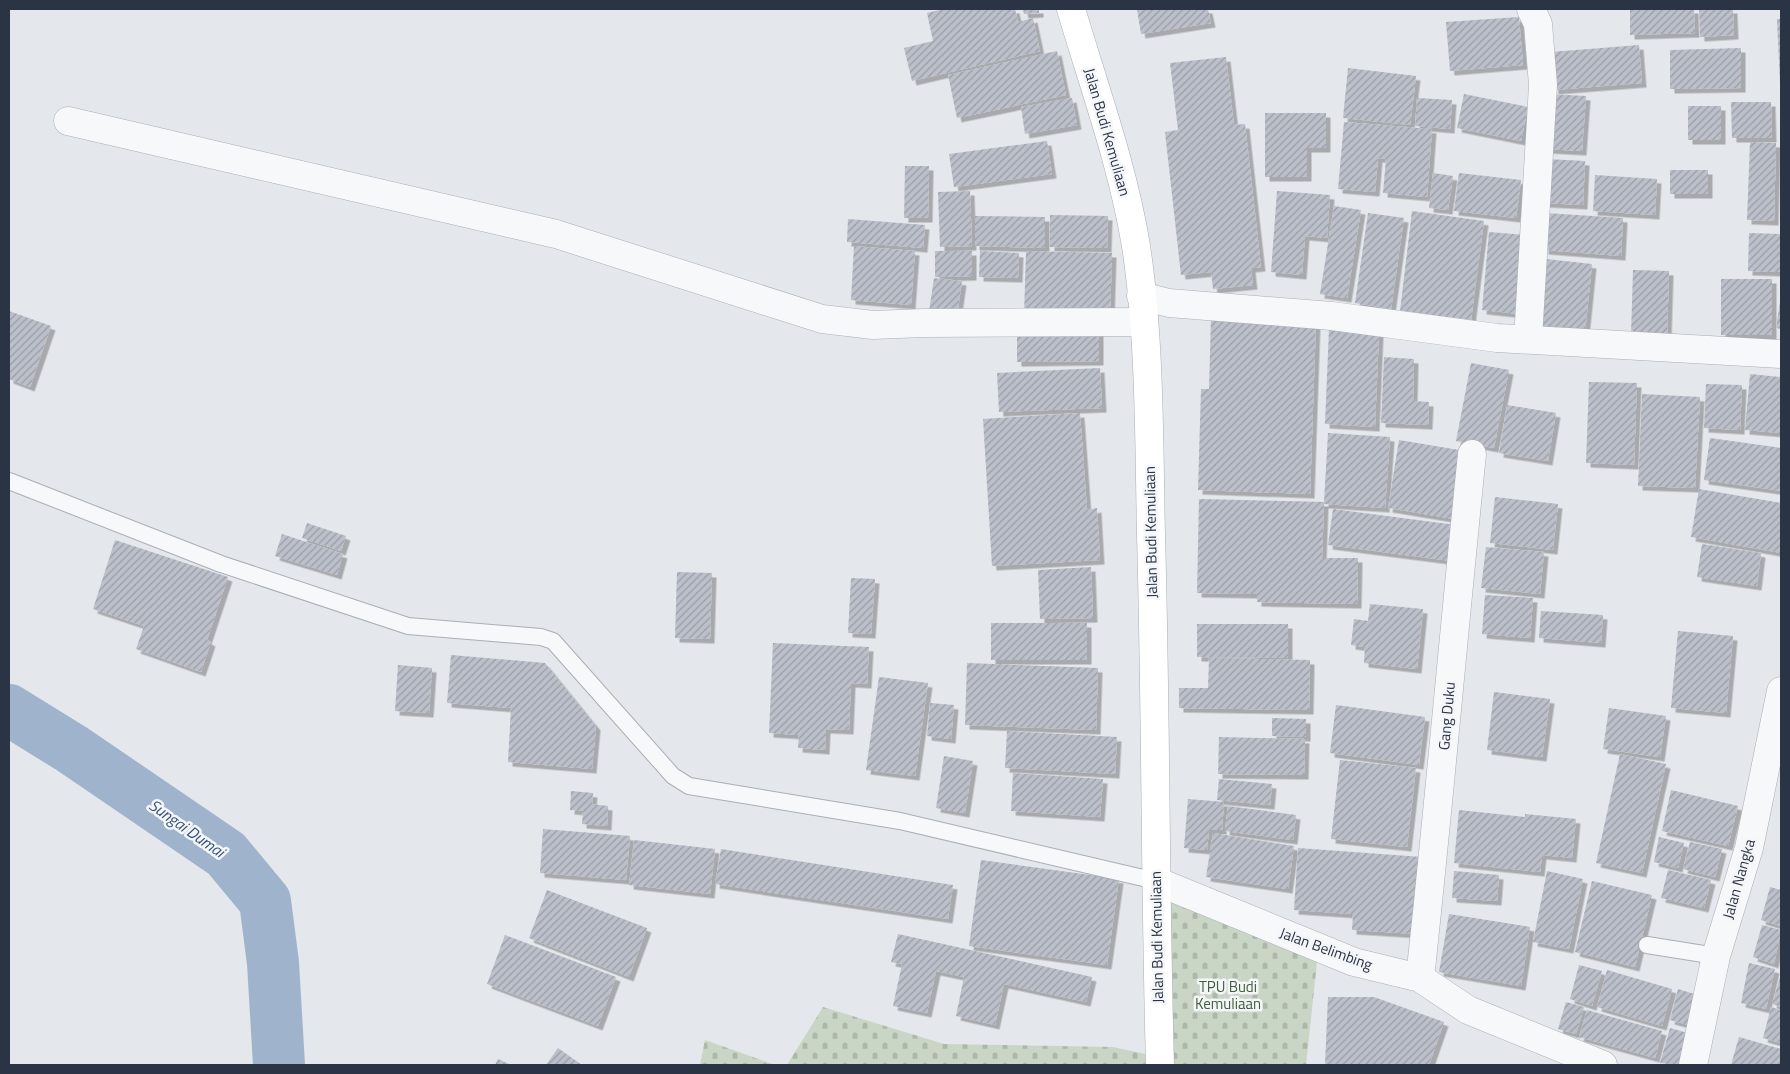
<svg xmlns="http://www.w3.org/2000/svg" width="1790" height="1074" viewBox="0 0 1790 1074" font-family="'Titillium Web',sans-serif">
<defs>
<pattern id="cemetery-stones" width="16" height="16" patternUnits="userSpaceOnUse" patternTransform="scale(1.25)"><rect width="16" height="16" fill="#c9d6c5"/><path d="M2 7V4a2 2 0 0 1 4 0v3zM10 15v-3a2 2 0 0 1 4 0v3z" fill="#adb8ab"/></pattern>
<pattern id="building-hatch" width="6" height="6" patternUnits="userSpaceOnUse" patternTransform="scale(1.25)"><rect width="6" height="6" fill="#bbc0ca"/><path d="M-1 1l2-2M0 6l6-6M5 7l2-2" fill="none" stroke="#989da6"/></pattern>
<filter id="shadow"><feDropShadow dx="4.5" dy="4.5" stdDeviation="0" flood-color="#0004"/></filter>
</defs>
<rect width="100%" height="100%" fill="#e4e7ec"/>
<!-- cemetery -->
<g fill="url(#cemetery-stones)">
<polygon points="1157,898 1318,953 1306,1065 787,1065 823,1007 944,1044 1113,1047 1159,1057"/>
<polygon points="705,1040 775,1065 700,1065"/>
</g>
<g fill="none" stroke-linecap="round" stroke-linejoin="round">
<!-- river -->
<polyline stroke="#9fb4cc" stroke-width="52" points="9,710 72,749 226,854 265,901 273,963 279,1065"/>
</g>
<!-- building -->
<g fill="url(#building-hatch)" filter="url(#shadow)">
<polygon points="944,9 1015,9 1018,22 1033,18 1040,51 912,81 904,48 933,41 927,13"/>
<polygon points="1023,9 1039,9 1039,13 1024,14"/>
<polygon points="1137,9 1208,9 1211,23 1141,34"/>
<polygon points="1630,9 1694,9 1695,33 1630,35"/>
<polygon points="1699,9 1733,9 1734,35 1700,37"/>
<polygon points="1519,17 1523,65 1450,71 1446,22"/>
<polygon points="1777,19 1781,19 1781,84 1780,84"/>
<polygon points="1639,45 1642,83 1554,90 1551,52"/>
<polygon points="1741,48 1741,88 1670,89 1670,50"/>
<polygon points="1057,51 1066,95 957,118 948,75"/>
<polygon points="1226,57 1234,125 1245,124 1261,267 1251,268 1253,285 1213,289 1211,272 1181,275 1165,132 1178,130 1170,63"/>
<polygon points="1348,68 1416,76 1410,125 1343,118"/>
<polygon points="1464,94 1528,107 1521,141 1457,128"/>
<polygon points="1548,94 1586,96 1582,151 1545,149"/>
<polygon points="1072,98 1077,125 1025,134 1021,107"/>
<polygon points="1417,98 1452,100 1450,129 1415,126"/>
<polygon points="1731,102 1771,102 1772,138 1732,138"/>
<rect x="1688" y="106" width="33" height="34"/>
<polygon points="1265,113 1326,113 1326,148 1307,148 1307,177 1265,177"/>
<polygon points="1344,122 1432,129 1427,197 1383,193 1386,159 1378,158 1375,192 1338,189"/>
<polygon points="1047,141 1052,174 954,187 949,154"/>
<polygon points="1750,142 1776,143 1774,221 1747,220"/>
<polygon points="1547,159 1585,161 1583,205 1544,203"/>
<polygon points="905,166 929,166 928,218 904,218"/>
<rect x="1670" y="170" width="38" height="24"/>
<polygon points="1433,173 1453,176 1448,210 1429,208"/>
<polygon points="1459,173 1521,180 1516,218 1454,211"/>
<polygon points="1595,175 1657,179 1655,215 1593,211"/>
<polygon points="970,191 972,246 940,247 938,192"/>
<polygon points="1277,191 1330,195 1327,238 1305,236 1302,275 1271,272"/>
<polygon points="1334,206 1361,210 1347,298 1320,294"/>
<polygon points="1412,211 1484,221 1471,320 1400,311"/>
<polygon points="1368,213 1404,218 1391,309 1355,303"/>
<polygon points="1546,213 1623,218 1621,256 1544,250"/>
<polygon points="1050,215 1108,216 1107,248 1050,247"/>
<polygon points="975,216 1045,217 1045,248 975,246"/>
<polygon points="848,219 925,225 923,248 847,242"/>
<polygon points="1489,232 1527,235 1520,314 1482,310"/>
<polygon points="1749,233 1781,234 1780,272 1748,271"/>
<polygon points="854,246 915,251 911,305 851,300"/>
<polygon points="935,251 972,251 972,276 935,277"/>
<polygon points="980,251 1019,253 1018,278 979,277"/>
<polygon points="1026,251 1112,253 1110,318 1024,316"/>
<polygon points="1546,259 1592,264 1585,332 1540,327"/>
<polygon points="1633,270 1669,271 1667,336 1631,335"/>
<polygon points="934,278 962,281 957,316 929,312"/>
<rect x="1721" y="279" width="51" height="56"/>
<polygon points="1780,302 1781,302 1781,329 1776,328"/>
<polygon points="9,311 51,326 30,387 9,379"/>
<polygon points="1211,317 1316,321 1310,494 1198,490 1201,389 1209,389"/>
<polygon points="1099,329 1099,361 1017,362 1017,330"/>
<polygon points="1329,329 1379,332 1375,427 1325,424"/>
<polygon points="1384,357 1414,359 1413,401 1429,402 1428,425 1381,423"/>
<polygon points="1471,363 1509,370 1494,448 1456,441"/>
<polygon points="1100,368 1102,408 999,412 997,373"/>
<polygon points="1750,374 1781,377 1781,433 1745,430"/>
<polygon points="1589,382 1637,383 1634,465 1586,463"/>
<polygon points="1706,384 1742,385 1740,430 1704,428"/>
<polygon points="1642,394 1700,397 1695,488 1638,486"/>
<polygon points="1507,405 1556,413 1548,461 1499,453"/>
<polygon points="1080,413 1087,510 1097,508 1100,560 992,566 983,419"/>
<polygon points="1328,433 1390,437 1385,508 1324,504 1322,558 1358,558 1357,604 1257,602 1257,594 1197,593 1199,499 1324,502"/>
<polygon points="1710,438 1781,448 1781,491 1704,480"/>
<polygon points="1399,440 1465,451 1454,519 1388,508"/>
<polygon points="1699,489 1781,503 1781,553 1691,537"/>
<polygon points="1495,497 1558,504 1553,550 1490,543"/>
<polygon points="1333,509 1456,525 1452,561 1328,545"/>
<polygon points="307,523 346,536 341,551 302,538"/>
<polygon points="282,534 343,554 337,575 275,556"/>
<polygon points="115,540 228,577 207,640 211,642 201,672 136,649 144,626 93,609"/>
<polygon points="1702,544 1761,553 1757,586 1697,577"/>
<polygon points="1486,547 1544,552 1540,594 1481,588"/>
<polygon points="1091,567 1093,618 1040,619 1038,570"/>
<polygon points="677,572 712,573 710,639 675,638"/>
<polygon points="851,578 875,579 871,634 848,633"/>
<polygon points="1485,595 1533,598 1530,638 1482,634"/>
<polygon points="1370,604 1423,609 1417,669 1364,663 1365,647 1351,645 1354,619 1368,621"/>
<polygon points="1541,611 1603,615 1601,643 1539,638"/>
<rect x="991" y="623" width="96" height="37"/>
<polygon points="1197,624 1288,624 1288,658 1197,657"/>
<polygon points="1678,631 1733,636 1726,713 1671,708"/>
<polygon points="773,643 869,647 867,684 851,683 849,730 826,729 825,750 798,748 799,735 769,733"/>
<polygon points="451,655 545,663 596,726 592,769 508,762 511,708 447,703"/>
<polygon points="1209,658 1310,660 1309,710 1179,708 1179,688 1208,688"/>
<polygon points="967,663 1098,668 1096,730 965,725"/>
<polygon points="398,665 432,668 429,713 395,711"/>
<polygon points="879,677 928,683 915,776 866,770"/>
<polygon points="1494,692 1550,699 1542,757 1487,750"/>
<polygon points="930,703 954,705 951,739 927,736"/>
<polygon points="1336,705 1425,717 1419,765 1330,753"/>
<polygon points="1609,708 1666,716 1660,757 1603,749"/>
<polygon points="1272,718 1306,719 1306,737 1272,736"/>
<polygon points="1007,731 1117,737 1115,774 1005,768"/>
<polygon points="1219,737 1305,739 1304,775 1218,774"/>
<polygon points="1620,754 1666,764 1642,873 1596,863"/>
<polygon points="944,756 973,761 965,813 936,808"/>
<polygon points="1340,760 1416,768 1407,847 1331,839"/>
<polygon points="1013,773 1103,779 1100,817 1011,811"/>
<polygon points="1219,779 1272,784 1270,805 1217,800"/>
<polygon points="1671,790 1738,806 1728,846 1662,831"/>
<polygon points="571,791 593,793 592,804 608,806 607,826 582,824 583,811 570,810"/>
<polygon points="1188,799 1224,802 1222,830 1209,830 1207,850 1184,848"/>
<polygon points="1228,806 1296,815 1293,840 1225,831"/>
<polygon points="1459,810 1525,817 1525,814 1576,819 1572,858 1542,855 1540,872 1454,863"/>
<polygon points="543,829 630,836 626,880 540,873"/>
<polygon points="1213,833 1294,846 1288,889 1206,877"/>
<polygon points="1659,837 1684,843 1678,868 1654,862"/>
<polygon points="634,840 715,849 710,894 629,885"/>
<polygon points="1690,842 1722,849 1715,877 1683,869"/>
<polygon points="1298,848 1422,857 1416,934 1352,930 1353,914 1294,910"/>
<polygon points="721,849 953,885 948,919 715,884"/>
<polygon points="981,860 1119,879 1107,965 969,946"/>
<polygon points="1668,870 1711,880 1704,908 1661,898"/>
<polygon points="1454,871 1499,875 1497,901 1452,898"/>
<polygon points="1547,871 1583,879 1569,949 1533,942"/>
<polygon points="1592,881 1652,895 1635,967 1575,952"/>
<polygon points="1770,887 1781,890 1781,926 1761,920"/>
<polygon points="547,890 647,928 629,977 529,938"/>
<polygon points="1449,914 1530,927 1521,986 1439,972"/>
<polygon points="1762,925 1781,930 1774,964 1753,957"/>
<polygon points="898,934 1092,977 1086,1002 1004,984 995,1025 956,1016 964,977 936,971 927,1013 893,1006 902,964 891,962"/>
<polygon points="505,935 616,977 598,1026 487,984"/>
<polygon points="1749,963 1775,969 1766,1009 1741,1003"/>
<polygon points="1579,965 1602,971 1592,1006 1570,999"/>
<polygon points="1607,970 1672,989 1662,1026 1597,1007"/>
<polygon points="1781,974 1781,1007 1772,1004"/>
<polygon points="1678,989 1701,996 1692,1026 1670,1020"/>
<polygon points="1328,997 1374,997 1444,1022 1429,1065 1325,1065"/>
<polygon points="1566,1002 1584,1007 1576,1034 1558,1029"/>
<polygon points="1771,1007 1781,1010 1781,1043 1763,1038"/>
<polygon points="1587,1010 1662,1031 1655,1058 1579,1037"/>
<polygon points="1670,1028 1691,1034 1683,1065 1660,1063"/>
<polygon points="1739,1037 1781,1049 1781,1065 1731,1065"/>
<polygon points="558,1048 582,1065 546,1065"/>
<polygon points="498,1059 511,1065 495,1065"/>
</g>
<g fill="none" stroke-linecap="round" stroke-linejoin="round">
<!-- lane casing -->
<g stroke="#a9aeb7" stroke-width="18">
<g id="lane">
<polyline points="9,481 221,564 408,626 541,637 553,641 673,776 689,786 900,821 1156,881"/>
<polyline points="1647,945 1716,956"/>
</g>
</g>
<!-- street casing -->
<g stroke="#a9aeb7" stroke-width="29">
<g id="street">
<polyline points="68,121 556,234 822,319 873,325 924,323 1143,322"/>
<polyline points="1141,296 1169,303 1332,316 1497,338 1781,354"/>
<polyline points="1528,339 1543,85 1538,24 1531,9"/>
<polyline points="1156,881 1354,962 1420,978 1468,1010 1603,1065"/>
<path d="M1420 978C1439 804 1454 629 1472 454"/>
<polyline points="1693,1065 1716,956 1749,848 1781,691"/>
</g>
</g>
<!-- secondary casing -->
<g stroke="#a9aeb7" stroke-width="29">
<path id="secondary" d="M1071 9C1094 87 1123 166 1136 246 1150 338 1149 442 1151 535 1156 712 1155 889 1160 1065"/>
</g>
<!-- lane -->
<use href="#lane" stroke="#f7f8fa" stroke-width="16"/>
<!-- street -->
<use href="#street" stroke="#f7f8fa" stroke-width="28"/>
<!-- secondary -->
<use href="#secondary" stroke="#fff" stroke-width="28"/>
</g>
<g text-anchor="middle" stroke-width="5" stroke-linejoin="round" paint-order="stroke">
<!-- street labels -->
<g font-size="15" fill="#2b3445" stroke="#f4f6f9">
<text transform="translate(1107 132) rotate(74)" y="5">Jalan Budi Kemuliaan</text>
<text transform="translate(1151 532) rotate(-91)" y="5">Jalan Budi Kemuliaan</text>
<text transform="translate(1447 716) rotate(-85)" y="5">Gang Duku</text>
<text transform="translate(1739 879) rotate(-74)" y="5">Jalan Nangka</text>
<text transform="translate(1157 937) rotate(-91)" y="5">Jalan Budi Kemuliaan</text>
<text transform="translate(1326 949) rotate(20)" y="5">Jalan Belimbing</text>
</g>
<!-- park labels -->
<g font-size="15" fill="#3f6138" stroke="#f4f6f9">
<text x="1228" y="992">TPU Budi<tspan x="1228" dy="17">Kemuliaan</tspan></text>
</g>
<!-- water labels -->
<g font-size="16" font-style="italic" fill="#34527a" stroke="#f4f6f9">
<text transform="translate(187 828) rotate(35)" y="6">Sungai Dumai</text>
</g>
</g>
<!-- border -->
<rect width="1790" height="1074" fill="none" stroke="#2b3445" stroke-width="20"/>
</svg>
